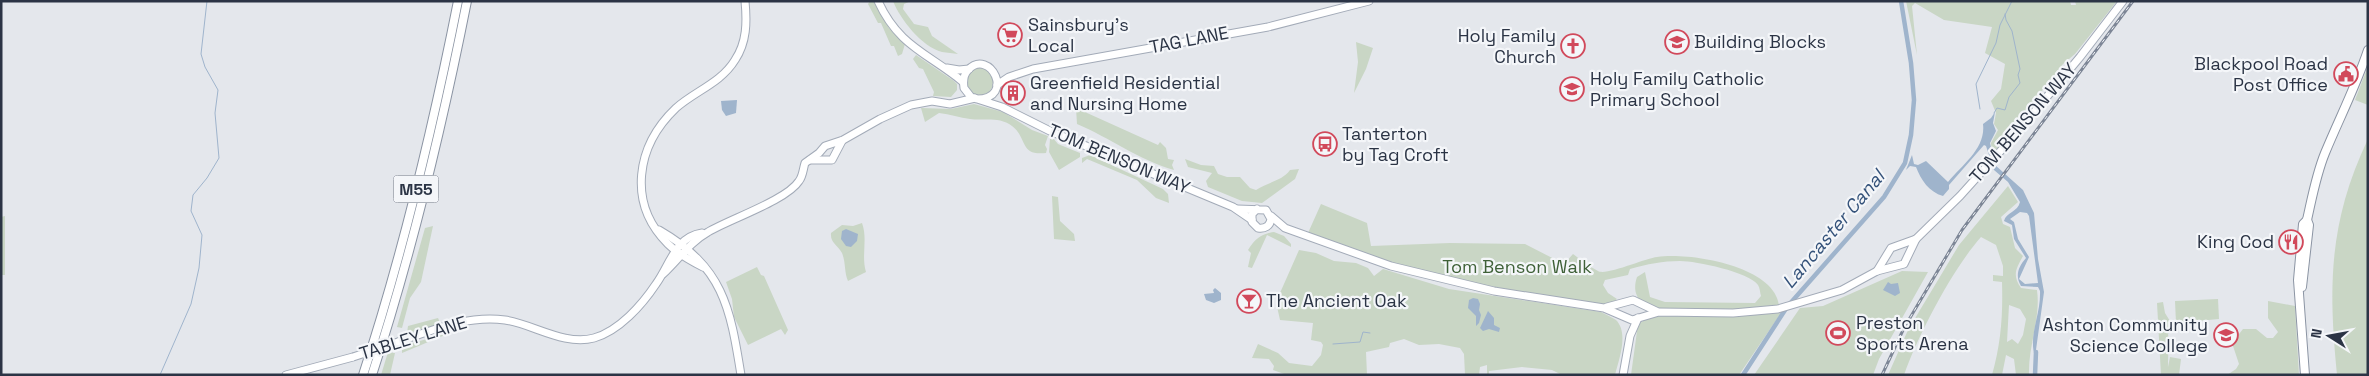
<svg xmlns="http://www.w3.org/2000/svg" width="2369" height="376" viewBox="0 0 2369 376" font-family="'Space Grotesk',sans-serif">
<rect width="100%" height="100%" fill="#e4e7ec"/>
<!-- green -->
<g fill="#c9d6c5" fill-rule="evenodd">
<polygon points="870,1 874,1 889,28 905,44 902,54 898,56 894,46 891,46 881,23 878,23 868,4"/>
<path d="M893 1H911L904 4 903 9 914 24 928 27 932 36 958 54C953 53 947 53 942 52 922 47 900 19 893 1Z"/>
<polygon points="1906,1 2070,1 2071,5 2076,5 2075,1 2117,1 2075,54 2063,64 1992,155 1991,143 1998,130 1994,124 1996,113 1991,101 2001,89 2005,64 1985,53 1992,27 1944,20 1915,3 1912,6 1917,55"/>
<polygon points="1356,42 1373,48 1366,69 1354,93 1358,62"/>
<polygon points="916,55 954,81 957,84 957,90 951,97 933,96 934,92 923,69 919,68 913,59"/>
<polygon points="2368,66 2368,105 2355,100"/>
<circle cx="979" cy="82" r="14"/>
<path d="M974 104 1003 112 1032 130 1048 136 1045 145 1047 149 1046 153C1019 156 1028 138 1012 126 999 116 984 121 970 119 960 118 950 114 939 113L925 122 921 108 951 109Z"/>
<path d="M1076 108 1158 145 1160 142 1166 148 1168 159 1174 160 1172 165 1174 170C1139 160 1110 138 1077 124Z"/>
<polygon points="1053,138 1058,144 1080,153 1080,157 1059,170 1049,152 1050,139"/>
<path d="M2368 139V375H2337C2328 285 2329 221 2368 139Z"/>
<polygon points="1090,155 1163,189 1168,194 1169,203 1156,198 1137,180 1087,159 1082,163 1082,158"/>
<path d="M1185 159 1201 165 1214 166 1218 174 1227 177H1240L1250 188 1256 190C1268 182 1282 181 1290 170L1299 169 1295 179 1262 203 1242 201 1208 187 1206 181 1212 173 1188 167Z"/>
<path d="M2008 186 2018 202 2001 217 2003 224 2010 227 2015 248 2023 256C2016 269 2012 275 2021 288L2037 290C2041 318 2028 346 2029 375H2016L2014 359 2006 355 2002 375H1992C2001 343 2003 316 2002 282L1993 281V275L2003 276V266L1996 245 1981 237C1952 270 1919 333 1904 375H1888L1908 330 1959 245ZM2009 305 2020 309 2026 319 2023 335 2018 344 2012 339 2007 342Z"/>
<polygon points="1052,196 1058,197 1060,221 1074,234 1075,241 1054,239"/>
<path d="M1321 204 1367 223 1371 246 1450 243 1525 244 1564 264 1573 254C1581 260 1590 267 1598 271 1606 276 1646 258 1657 257 1690 252 1774 266 1779 305 1756 310 1658 317 1642 302 1634 295 1634 286 1637 277L1645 272 1650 297 1665 302 1755 303 1761 296C1760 293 1760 288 1758 285 1749 272 1696 261 1680 261 1663 261 1647 264 1630 269L1628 275 1605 280 1603 285 1608 293 1617 299 1610 305 1573 301 1451 279 1390 264 1308 233Z"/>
<polygon points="5,216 5,275 1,275 1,217"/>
<path d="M862 223C868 239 861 256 866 272L848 281C844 272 846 263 842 253 838 245 830 243 831 233L842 225 853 226Z"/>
<polygon points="433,226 421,282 410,298 402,328 397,327 425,228"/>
<path d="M1274 232 1284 236 1291 244V247L1267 235 1252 268 1248 267 1251 253 1248 250C1255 239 1261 234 1274 232Z"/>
<path d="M1299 250 1316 253 1334 261 1356 263 1368 268 1374 276 1383 269 1449 289 1601 312C1606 315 1612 317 1616 320 1629 333 1619 359 1615 375H1562L1552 370 1522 367 1489 371V375H1487V365L1480 367 1479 375H1465L1464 354 1460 348 1439 344 1419 345 1404 339 1390 343 1389 347 1366 352 1367 375H1287L1273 370 1274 366 1269 359 1252 358 1258 344 1278 353 1289 363 1312 366 1321 355 1323 345 1321 342 1311 340 1313 323 1280 320 1276 302Z"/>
<polygon points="757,267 761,275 764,276 788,330 785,335 781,329 748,345 734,317 732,299 726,282"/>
<polygon points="1902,271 1928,272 1879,359 1873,375 1754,375 1800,308 1823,306"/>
<polygon points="2218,299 2219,319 2176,323 2175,301"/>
<polygon points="2268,301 2295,306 2299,375 2227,375 2236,369 2239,364 2232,343 2243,329 2256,329 2267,338 2273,338 2278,332 2268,318"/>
<path d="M2163 302 2165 313 2173 326 2168 334C2169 337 2168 363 2168 367L2170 357 2181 359 2179 375H2161L2157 303Z"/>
<polygon points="1649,313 1741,315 1781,313 1739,375 1631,375 1638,324 1645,320"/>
<polygon points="438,318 441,325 407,333 408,326"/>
<polygon points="452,332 402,353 402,346"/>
<polygon points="388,352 395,353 390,375 381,375"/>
</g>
<!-- water -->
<g fill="#9fb4cc" fill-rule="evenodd">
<polygon points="737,100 736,113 726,116 722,110 721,101"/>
<path d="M1995 112 1993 123 1996 131 1990 143 1995 165 2023 190 2034 213 2038 259 2044 292 2035 357C2028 335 2041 315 2040 291L2038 287 2021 286C2015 276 2018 267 2026 258L2014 239 2012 225 2004 221C2006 212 2018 212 2020 202L2008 182 1994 170 1986 146 1984 145 1949 185V189L1943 196C1929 192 1921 180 1916 167L1910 166 1906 170 1912 155 1914 164 1918 165 1926 161 1948 182C1963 164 1986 148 1983 124L1991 118ZM2020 212 2027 213 2029 216 2038 283 2025 284 2019 279 2029 257 2018 239 2014 222 2010 219Z"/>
<polygon points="846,229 858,234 857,241 851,247 846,246 841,239 842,231"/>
<polygon points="1888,282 1891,284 1898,283 1900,293 1895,296 1883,290"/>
<polygon points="1215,288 1221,293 1221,300 1214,303 1206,300 1204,294 1214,293 1213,290"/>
<polygon points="1473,298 1478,299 1480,304 1479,310 1481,315 1479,323 1476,326 1476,316 1468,308 1469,300"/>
<polygon points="1488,311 1494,318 1494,325 1500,328 1499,332 1489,329 1483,331 1480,328"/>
</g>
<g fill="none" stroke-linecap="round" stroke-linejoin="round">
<!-- stream -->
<g stroke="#9fb4cc" stroke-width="1">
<polyline points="1980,109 1976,84 1996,43 2000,25 2012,1"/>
<polyline points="1994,113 1997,108 2005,110 2009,97 2020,83 2018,75 2020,69 2012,31 2006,20 2005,14"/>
<polyline points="1333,344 1360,342 1363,332 1370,333"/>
<polyline points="160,375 191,304 199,268 202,235 191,211 193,195 207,178 219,158 215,113 218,90 205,67 201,54 207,1"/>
</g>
<!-- canal -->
<g stroke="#9fb4cc" stroke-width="4.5">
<polyline points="1743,375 1787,307 1884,197 1905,163 1911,135 1914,100 1911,63 1901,1"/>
<polyline points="2035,375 2036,352"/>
</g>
<!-- major casing -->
<g stroke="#a3abb8" stroke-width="9">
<g id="major">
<path d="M878 1C899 47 928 53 963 82"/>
<polyline points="947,68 959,70 969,69"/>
<polyline points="997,85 1009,77 1033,69 1268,27 1369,1"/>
<path d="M977 99C1016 99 990 47 968 70 963 75 963 81 964 88L971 97 1002 107 1050 131 1233 207 1252 220"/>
<polyline points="810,160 832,160 842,141"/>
<path d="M1237 209 1266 210 1271 219C1270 226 1265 229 1258 228L1252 222V214L1257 209"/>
<polyline points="1271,216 1285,228 1391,266 1494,291 1604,308 1632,320 1659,312 1733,313 1778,309 1842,290 1877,271 1904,264 1916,239 1960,196 2015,135 2080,57 2123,1"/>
<path d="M659 230C723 267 730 306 741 375"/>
<path d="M703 267C691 261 678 254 668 244 627 203 636 146 676 108 695 91 721 83 735 60 747 42 747 22 745 1"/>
<polyline points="1877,271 1891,248 1916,239"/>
<path d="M663 274C678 260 690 242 708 232 730 219 787 200 799 181 803 176 803 169 805 163L819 153 825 146 843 140 880 119 911 105 932 101 950 104 975 98"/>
<polyline points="1607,307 1633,300 1656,311"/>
<path d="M398 342C433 330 467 315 505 320 533 324 564 346 594 338 619 331 642 305 656 284 670 265 675 237 702 233"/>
<polyline points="286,375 353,357"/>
<polyline points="1623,375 1630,336 1638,318"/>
</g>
</g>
<!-- highway casing -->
<g stroke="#8b94a3" stroke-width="10">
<g id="highway">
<polyline points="2302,287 2309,225 2307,220"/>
<path d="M363 375C403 253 433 127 458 1"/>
<path d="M372 375C412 253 442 127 467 1"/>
<path d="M2305 375 2298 280 2303 224 2307 220C2312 198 2316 175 2325 153 2339 119 2356 86 2368 50"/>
</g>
</g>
<!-- major -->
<use href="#major" stroke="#fff" stroke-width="7"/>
<!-- highway -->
<use href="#highway" stroke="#fff" stroke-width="8"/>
<!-- rail casing -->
<g stroke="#7d8696" stroke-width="3">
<polyline id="rail" points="1882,375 1904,328 1962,230 2133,1"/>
</g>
<!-- rail -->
<use href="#rail" stroke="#f4f6f9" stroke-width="1" stroke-dasharray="4" stroke-linecap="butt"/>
<!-- major-bridge casing -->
<g stroke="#a3abb8" stroke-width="9" stroke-linecap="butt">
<polyline id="major-bridge" points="353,357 398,342"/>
</g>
<!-- major-bridge -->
<use href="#major-bridge" stroke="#fff" stroke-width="7"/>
</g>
<!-- icons -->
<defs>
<g id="supermarket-ring" transform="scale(1.25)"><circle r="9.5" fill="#f4f6f9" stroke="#d1495b" stroke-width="1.5"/><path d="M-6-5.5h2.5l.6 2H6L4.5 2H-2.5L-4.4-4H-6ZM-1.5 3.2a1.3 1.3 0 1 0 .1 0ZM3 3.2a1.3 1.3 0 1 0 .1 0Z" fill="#d1495b"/></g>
<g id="school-ring" transform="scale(1.25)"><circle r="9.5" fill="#f4f6f9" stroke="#d1495b" stroke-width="1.5"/><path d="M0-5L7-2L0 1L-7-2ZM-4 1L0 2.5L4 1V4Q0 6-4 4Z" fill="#d1495b"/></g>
<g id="church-ring" transform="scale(1.25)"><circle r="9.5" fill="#f4f6f9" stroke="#d1495b" stroke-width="1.5"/><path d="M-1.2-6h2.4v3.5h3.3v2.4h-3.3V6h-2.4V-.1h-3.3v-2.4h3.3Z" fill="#d1495b"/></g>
<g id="civic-ring" transform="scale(1.25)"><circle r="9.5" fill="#f4f6f9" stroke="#d1495b" stroke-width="1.5"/><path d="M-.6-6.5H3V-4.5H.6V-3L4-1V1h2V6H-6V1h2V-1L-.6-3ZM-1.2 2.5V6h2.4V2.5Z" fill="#d1495b"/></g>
<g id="building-ring" transform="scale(1.25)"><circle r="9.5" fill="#f4f6f9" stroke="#d1495b" stroke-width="1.5"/><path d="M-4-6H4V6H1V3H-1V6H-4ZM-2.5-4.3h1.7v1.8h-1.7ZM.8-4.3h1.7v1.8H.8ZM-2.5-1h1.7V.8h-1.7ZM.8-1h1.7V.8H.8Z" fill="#d1495b"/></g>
<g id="bus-ring" transform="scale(1.25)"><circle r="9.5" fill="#f4f6f9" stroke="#d1495b" stroke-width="1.5"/><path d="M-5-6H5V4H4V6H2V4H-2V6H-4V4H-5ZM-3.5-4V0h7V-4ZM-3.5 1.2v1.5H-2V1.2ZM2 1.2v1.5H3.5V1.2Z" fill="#d1495b"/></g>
<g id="restaurant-ring" transform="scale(1.25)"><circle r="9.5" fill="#f4f6f9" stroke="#d1495b" stroke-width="1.5"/><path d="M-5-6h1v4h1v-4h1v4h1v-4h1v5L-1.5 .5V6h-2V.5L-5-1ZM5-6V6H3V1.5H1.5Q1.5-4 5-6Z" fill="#d1495b"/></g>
<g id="bar-ring" transform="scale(1.25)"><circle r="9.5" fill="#f4f6f9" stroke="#d1495b" stroke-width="1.5"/><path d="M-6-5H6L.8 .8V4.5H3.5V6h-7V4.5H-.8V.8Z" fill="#d1495b"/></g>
<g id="stadium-ring" transform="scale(1.25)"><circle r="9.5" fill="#f4f6f9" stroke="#d1495b" stroke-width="1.5"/><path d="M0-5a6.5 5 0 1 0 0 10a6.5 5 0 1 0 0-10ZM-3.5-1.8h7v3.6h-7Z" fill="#d1495b"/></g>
</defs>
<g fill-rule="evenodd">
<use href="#supermarket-ring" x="1010" y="35"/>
<use href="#school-ring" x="1677" y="42"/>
<use href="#church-ring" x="1573" y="46"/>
<use href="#civic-ring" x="2346" y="74"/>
<use href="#school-ring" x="1572" y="89"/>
<use href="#building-ring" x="1013" y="93"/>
<use href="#bus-ring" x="1325" y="144"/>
<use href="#restaurant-ring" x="2291" y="242"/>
<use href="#bar-ring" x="1249" y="301"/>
<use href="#stadium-ring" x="1838" y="333"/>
<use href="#school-ring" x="2226" y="335"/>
</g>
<g text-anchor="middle" stroke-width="4.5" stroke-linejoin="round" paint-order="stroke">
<!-- shield labels -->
<rect fill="#f4f6f9" stroke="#676e7b" stroke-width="1" x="393.5" y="175.5" width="45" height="27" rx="4"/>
<g font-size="16" font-weight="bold" fill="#2b3445">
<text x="416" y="195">M55</text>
</g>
<!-- poi labels -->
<g font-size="18" fill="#2b3445" stroke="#f4f6f9" text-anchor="start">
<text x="1028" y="31">Sainsbury's<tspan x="1028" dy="21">Local</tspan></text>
<text x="1556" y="42" text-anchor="end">Holy Family<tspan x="1556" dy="21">Church</tspan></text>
<text x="1694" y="48">Building Blocks</text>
<text x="2328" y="70" text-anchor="end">Blackpool Road<tspan x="2328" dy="21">Post Office</tspan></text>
<text x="1590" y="85">Holy Family Catholic<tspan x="1590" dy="21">Primary School</tspan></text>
<text x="1030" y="89">Greenfield Residential<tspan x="1030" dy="21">and Nursing Home</tspan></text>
<text x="1342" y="140">Tanterton<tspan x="1342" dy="21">by Tag Croft</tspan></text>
<text x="2274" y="248" text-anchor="end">King Cod</text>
<text x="1266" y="307">The Ancient Oak</text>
<text x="1856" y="329">Preston<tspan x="1856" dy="21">Sports Arena</tspan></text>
<text x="2208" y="331" text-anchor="end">Ashton Community<tspan x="2208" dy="21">Science College</tspan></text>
</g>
<!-- street labels -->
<g font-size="18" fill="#2b3445" stroke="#f4f6f9">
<text transform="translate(1189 40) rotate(-11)" y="6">TAG LANE</text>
<text transform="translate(2023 123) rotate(-49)" y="6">TOM BENSON WAY</text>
<text transform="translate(1119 159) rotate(23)" y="6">TOM BENSON WAY</text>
<text transform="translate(413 338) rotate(-17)" y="6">TABLEY LANE</text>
</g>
<!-- park labels -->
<g font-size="18" fill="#3f6138" stroke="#f4f6f9">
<text x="1517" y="273">Tom Benson Walk</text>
</g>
<!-- water labels -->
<g font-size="19" font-style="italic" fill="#34527a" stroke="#f4f6f9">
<text transform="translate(1833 229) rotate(-50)" y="7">Lancaster Canal</text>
</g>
</g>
<!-- border -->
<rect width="2369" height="376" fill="none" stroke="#2b3445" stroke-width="5"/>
<!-- north arrow -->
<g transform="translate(2329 336) rotate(281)" stroke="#f4f6f9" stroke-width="4" paint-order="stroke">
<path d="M0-4L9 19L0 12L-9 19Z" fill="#2b3445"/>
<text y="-8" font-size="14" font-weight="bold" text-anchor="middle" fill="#2b3445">N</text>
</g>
</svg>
